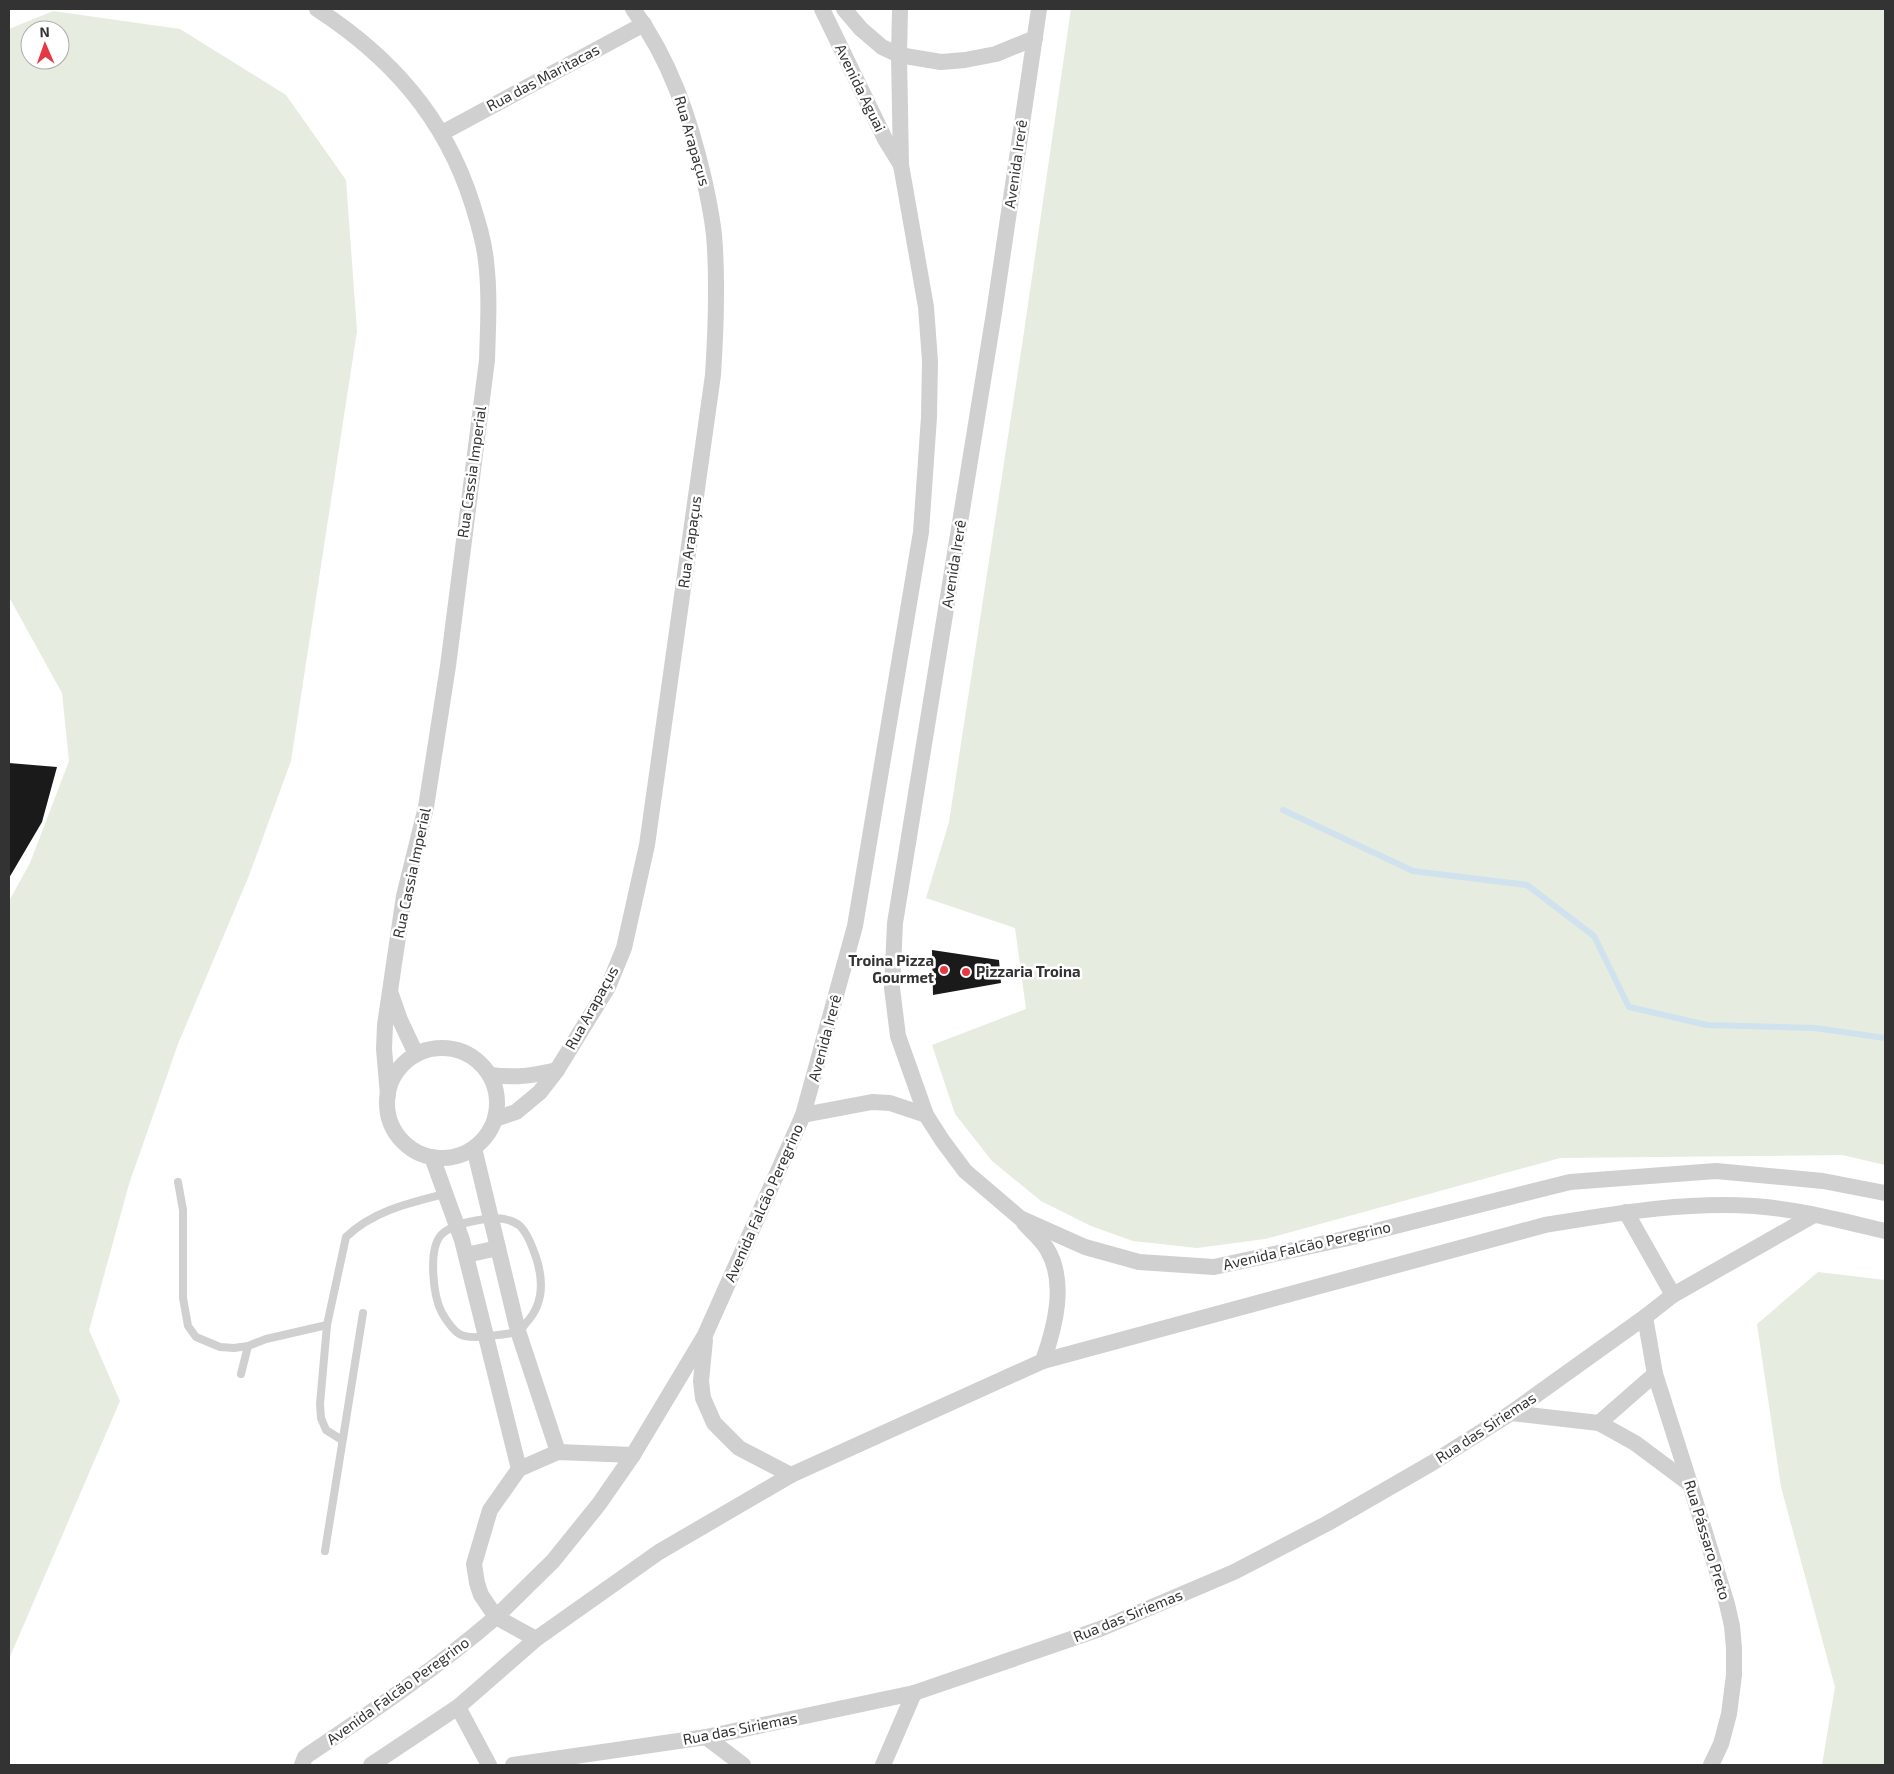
<svg xmlns="http://www.w3.org/2000/svg" width="1894" height="1774" viewBox="0 0 1894 1774" font-family="'Exo 2',sans-serif">
<rect width="100%" height="100%" fill="#fff"/>
<!-- green -->
<g fill="#e6ecdf" fill-rule="evenodd">
<polygon points="1071,9 1885,9 1885,1165 1842,1155 1560,1158 1265,1239 1197,1248 1133,1241 1091,1226 1041,1201 992,1161 955,1114 932,1045 1026,1009 1015,928 926,898 949,822 1024,332"/>
<path d="M53 11 180 29 286 95 346 180 357 331 291 761 248 878 178 1044 129 1184 89 1330 120 1401 9 1659V901L30 863 69 761 62 693 9 597V29ZM30 30H60V60H30Z"/>
<polygon points="1818,1272 1885,1280 1885,1765 1822,1765 1835,1687 1781,1487 1757,1324"/>
</g>
<g fill="none" stroke-linecap="round" stroke-linejoin="round">
<!-- stream -->
<polyline stroke="#cfe2ee" stroke-width="6" points="1283,810 1413,871 1527,885 1594,936 1629,1007 1707,1025 1815,1028 1885,1038"/>
</g>
<!-- building -->
<g fill="#1a1a1a">
<polygon points="9,763 57,767 42,822 9,878"/>
<polygon points="932,950 999,960 1001,983 933,995"/>
</g>
<g fill="none" stroke-linecap="round" stroke-linejoin="round">
<!-- lane -->
<g stroke="#d0d0d0" stroke-width="8">
<polyline points="178,1182 183,1210 183,1298 188,1326 196,1337 220,1347 234,1348 248,1346 266,1339 327,1325"/>
<path d="M491 1218C500 1218 513 1220 520 1226 526 1232 530 1241 533 1249 543 1274 546 1302 526 1323 524 1326 521 1330 518 1331 510 1335 496 1335 488 1336 461 1340 455 1335 442 1313 433 1296 428 1250 441 1235 453 1223 475 1221 491 1218Z"/>
<polyline points="241,1374 248,1346"/>
<path d="M342 1440 326 1430 321 1418 320 1404 327 1325 346 1237C373 1211 409 1203 444 1194"/>
<polyline points="325,1551 363,1313"/>
</g>
<!-- street -->
<g stroke="#d0d0d0" stroke-width="16">
<path d="M317 9C391 57 445 118 472 203 478 222 484 241 486 261 490 294 488 327 487 360L448 666 426 807 404 896 385 1025 384 1049 388 1095"/>
<polyline points="822,9 885,139 901,165"/>
<polyline points="844,9 861,29 882,47 899,55 941,62 965,60 996,54 1035,38"/>
<polyline points="1039,9 994,313 895,923 892,988 898,1036 926,1115 942,1140 965,1171 1020,1218 1085,1247 1139,1262 1214,1267 1344,1239 1570,1182 1716,1171 1823,1181 1885,1193"/>
<polyline points="442,133 644,24"/>
<polyline points="391,994 400,1020 416,1054"/>
<circle cx="442" cy="1103" r="55"/>
<path d="M490 1075C517 1078 531 1076 557 1070"/>
<polyline points="803,1115 872,1102 890,1103 926,1115"/>
<path d="M495 1119 516 1112 540 1092 557 1070 608 987 624 948 647 845 713 375C716 328 718 281 714 235 712 216 708 197 704 179 690 119 670 59 633 9"/>
<polyline points="474,1148 518,1331 558,1452"/>
<polyline points="432,1157 462,1240 519,1469"/>
<polyline points="1626,1212 1673,1295"/>
<path d="M1024 1223C1031 1231 1042 1240 1047 1249 1067 1282 1055 1327 1043 1361"/>
<polyline points="466,1255 498,1248"/>
<polyline points="1645,1317 1655,1374 1690,1484 1727,1604 1732,1626 1734,1648 1734,1675 1729,1714 1721,1744 1711,1765"/>
<polyline points="705,1340 701,1381 703,1398 714,1423 739,1448 791,1475"/>
<polyline points="1511,1413 1599,1423 1655,1374"/>
<polyline points="1599,1423 1635,1443 1690,1484"/>
<polyline points="536,1639 496,1617 553,1561 599,1504 633,1455 705,1335 803,1115 855,926 921,532 929,417 930,361 926,307 901,165 899,55 900,9"/>
<polyline points="458,1707 489,1765"/>
<polyline points="706,1737 743,1765"/>
<path d="M302 1765 305 1757C370 1713 436 1669 496 1617L481 1595 477 1583 474 1564 490 1510 519 1469 558 1452 633 1455"/>
<path d="M371 1765 458 1707 536 1639 659 1552 791 1475 1043 1361 1545 1225C1613 1214 1684 1201 1754 1206 1798 1209 1842 1221 1885 1231"/>
<polyline points="513,1765 706,1737 914,1693 1100,1629 1234,1572 1328,1523 1432,1463 1511,1413 1645,1317 1673,1295 1814,1215"/>
<polyline points="883,1765 914,1693"/>
</g>
</g>
<!-- markers -->
<g fill="#e63946" stroke="#fff" stroke-width="2">
<circle cx="944" cy="970" r="5"/>
<circle cx="966" cy="972" r="5"/>
</g>
<g text-anchor="middle" stroke-width="5" stroke-linejoin="round" paint-order="stroke">
<!-- street labels -->
<g font-size="15" fill="#333" stroke="#fff">
<text transform="translate(543 78) rotate(-28)" y="5">Rua das Maritacas</text>
<text transform="translate(860 88) rotate(64)" y="5">Avenida Aguai</text>
<text transform="translate(692 141) rotate(74)" y="5">Rua Arapaçus</text>
<text transform="translate(1016 164) rotate(-82)" y="5">Avenida Irerê</text>
<text transform="translate(472 472) rotate(-82)" y="5">Rua Cassia Imperial</text>
<text transform="translate(690 542) rotate(-82)" y="5">Rua Arapaçus</text>
<text transform="translate(954 564) rotate(-81)" y="5">Avenida Irerê</text>
<text transform="translate(412 873) rotate(-78)" y="5">Rua Cassia Imperial</text>
<text transform="translate(592 1008) rotate(-61)" y="5">Rua Arapaçus</text>
<text transform="translate(825 1038) rotate(-75)" y="5">Avenida Irerê</text>
<text transform="translate(764 1203) rotate(-66)" y="5">Avenida Falcão Peregrino</text>
<text transform="translate(1307 1246) rotate(-13)" y="5">Avenida Falcão Peregrino</text>
<text transform="translate(1486 1428) rotate(-33)" y="5">Rua das Siriemas</text>
<text transform="translate(1707 1540) rotate(73)" y="5">Rua Pássaro Preto</text>
<text transform="translate(1128 1616) rotate(-22)" y="5">Rua das Siriemas</text>
<text transform="translate(398 1691) rotate(-36)" y="5">Avenida Falcão Peregrino</text>
<text transform="translate(740 1729) rotate(-11)" y="5">Rua das Siriemas</text>
</g>
<!-- poi labels -->
<g font-size="15" font-weight="bold" fill="#333" stroke="#fff" text-anchor="end">
<text x="934" y="966">Troina Pizza<tspan x="934" dy="17">Gourmet</tspan></text>
<text x="976" y="977" text-anchor="start">Pizzaria Troina</text>
</g>
</g>
<!-- border -->
<rect width="1894" height="1774" fill="none" stroke="#333333" stroke-width="20"/>
<!-- north arrow -->
<g transform="translate(45 45) rotate(358)"><circle r="24" fill="#ffffff" stroke="#adadad"/>
<path d="M0-4L9 19L0 12L-9 19Z" fill="#e63946"/>
<text y="-8" font-size="14" font-weight="bold" text-anchor="middle" fill="#333333">N</text>
</g>
</svg>
